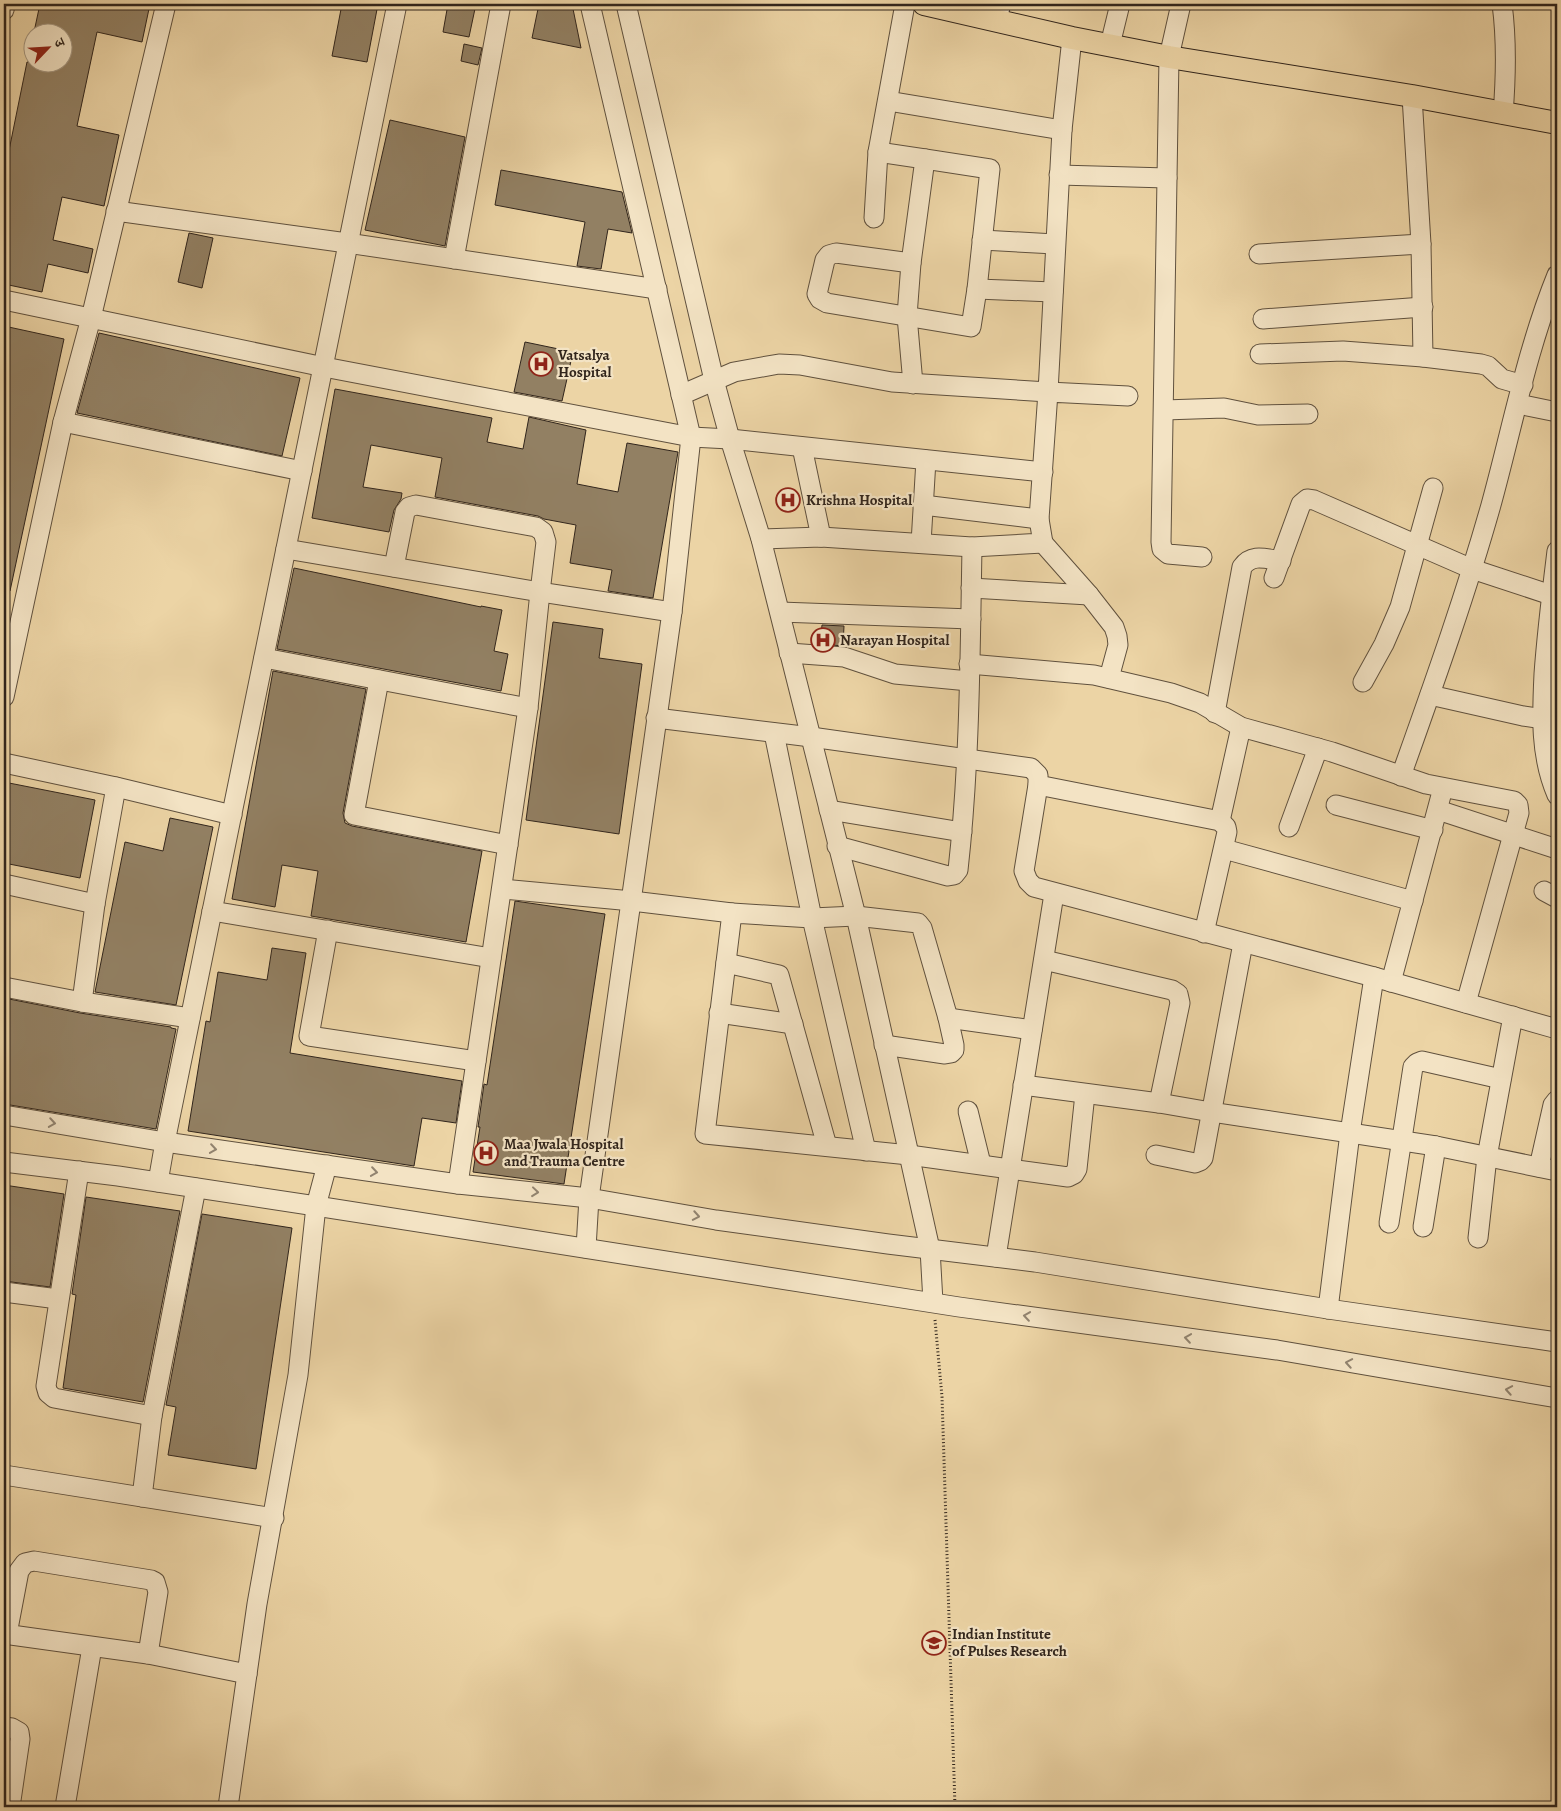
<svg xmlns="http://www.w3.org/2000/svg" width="1561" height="1811" viewBox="0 0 1561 1811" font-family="Alegreya,'Noto Serif Devanagari',serif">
<rect width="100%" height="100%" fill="#ecd4a5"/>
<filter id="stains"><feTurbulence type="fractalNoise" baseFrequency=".004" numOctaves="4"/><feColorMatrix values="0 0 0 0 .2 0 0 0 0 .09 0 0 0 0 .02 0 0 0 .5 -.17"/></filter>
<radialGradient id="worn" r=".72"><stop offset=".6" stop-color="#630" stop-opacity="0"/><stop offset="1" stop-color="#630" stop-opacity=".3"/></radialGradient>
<!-- building -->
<g fill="#928063" stroke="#31251c">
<polygon points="40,4 150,4 142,42 97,32 77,126 119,135 104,206 62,197 53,240 93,249 88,273 48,264 42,292 4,284 4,175 27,62 62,62 62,32 34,32"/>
<polygon points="342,4 378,4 367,62 332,56"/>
<polygon points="448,4 476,4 469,37 443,32"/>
<polygon points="539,4 572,4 581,48 532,38"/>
<polygon points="464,44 482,48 478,65 461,61"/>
<polygon points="390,120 465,137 445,246 365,230"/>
<polygon points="501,170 622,192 632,233 608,229 601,269 577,266 585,222 495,205"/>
<polygon points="189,233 213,238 202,288 178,282"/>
<polygon points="4,326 64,339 10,591 4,590"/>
<polygon points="99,333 300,378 282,456 77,413"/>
<polygon points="525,342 573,352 562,401 514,392"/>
<polygon points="335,389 492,418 487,442 523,449 529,417 586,430 577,484 618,492 627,443 678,452 653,598 608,591 612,570 570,563 576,525 544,519 538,516 435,497 442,458 371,445 363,487 402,493 401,499 394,510 389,532 312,518"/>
<polygon points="294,568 481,607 481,606 502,610 494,651 508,654 501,691 277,649"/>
<polygon points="553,622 603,629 599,658 642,664 619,834 526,820"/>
<polygon points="822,625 844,626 843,646 820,644"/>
<polygon points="273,671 366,689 343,813 345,823 352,826 482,851 466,942 311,916 318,871 282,865 275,907 232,899"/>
<polygon points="4,782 95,800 80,878 4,863"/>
<polygon points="170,818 213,827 176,1005 95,992 125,842 163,851"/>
<polygon points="515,901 605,914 564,1184 473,1172 480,1127 478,1127 484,1084 487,1085"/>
<polygon points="272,948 306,953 290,1053 462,1081 456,1123 422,1118 414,1166 188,1131 206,1021 210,1022 218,972 267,980"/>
<polygon points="4,998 80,1013 171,1027 171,1028 176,1029 156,1129 4,1104"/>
<polygon points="4,1185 64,1194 50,1287 4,1281"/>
<polygon points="86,1197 180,1211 143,1402 63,1388 76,1295 72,1294"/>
<polygon points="202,1214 292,1228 256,1469 168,1455 176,1407 166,1405"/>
</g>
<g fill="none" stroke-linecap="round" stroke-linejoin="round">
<!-- minor casing -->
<g stroke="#60513e" stroke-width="21">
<g id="minor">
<polyline points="626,4 714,380 730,439 761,539 856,916 930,1249 933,1302"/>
<polyline points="1181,4 1169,57 1161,542 1162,549 1168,554 1202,557"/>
<path d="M1502 4C1507 41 1506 77 1503 114"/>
<polyline points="4,10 5,4"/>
<polyline points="996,21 1001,4"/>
<polyline points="1110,45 1120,4"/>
<polyline points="1412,96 1421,244 1423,357"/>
<polyline points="888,101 1062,130"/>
<polyline points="878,152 925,159 911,263 907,316 913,384"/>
<polyline points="1059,175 1167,178"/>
<polyline points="116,211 347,243 657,289"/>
<polyline points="874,218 878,152 905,4"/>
<polyline points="982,240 1055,244"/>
<polyline points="1259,254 1421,244"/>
<polyline points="454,259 501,4"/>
<polyline points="911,263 836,253 829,255 825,260 817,294 820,299 827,303 971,327 977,289 990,169 925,159"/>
<polyline points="977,289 1053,292"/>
<polyline points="4,300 324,367 691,437 730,439 1043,472"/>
<polyline points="1263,319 1423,307"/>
<polyline points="1260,354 1343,351 1423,357 1481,364 1488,366 1502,379 1523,385"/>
<polyline points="681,395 734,372 779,364 800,365 892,382 1048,392 1062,130 1072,38"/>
<polyline points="1518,404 1557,412"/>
<polyline points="1164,410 1224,408 1258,415 1308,414"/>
<polyline points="63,422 302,471"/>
<polyline points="802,447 821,537"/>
<polyline points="923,505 1039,519"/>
<polyline points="761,539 821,537 972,547 1043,543 1039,519 1048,392 1128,396"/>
<polyline points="921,543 926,460"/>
<polyline points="1043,543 1089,595 1114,627 1117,636 1118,645 1109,678"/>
<polyline points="286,549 540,592 672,612"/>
<path d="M1557 551C1552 592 1547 632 1544 674 1542 715 1540 756 1557 795"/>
<polyline points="394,567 405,512 409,507 416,505 536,527 543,532 546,542 540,592 528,708 458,1184"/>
<polyline points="1274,578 1301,504 1307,499 1314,500 1472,569 1551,595"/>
<polyline points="971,588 1089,595"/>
<polyline points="780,612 971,619"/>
<polyline points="789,653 844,657 895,674 969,681"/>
<polyline points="264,658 528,708"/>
<polyline points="969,664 1094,675 1171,693 1200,703 1241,727 1332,752 1426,784 1514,801 1518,805 1519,813 1466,1003"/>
<polyline points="379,680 354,815 508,845"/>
<polyline points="1363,682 1384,644 1400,607 1433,488"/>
<polyline points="1430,695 1523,716 1557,721"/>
<polyline points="4,697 63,422 91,318 166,4"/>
<path d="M1215 713 1242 567C1252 553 1266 559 1281 561"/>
<polyline points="656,718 811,737 1031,768 1038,775 1038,785 1024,871 1028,881 1034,887 1374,977 1557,1029"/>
<polyline points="774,733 812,918 866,1151"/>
<polyline points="4,763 116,787 232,815"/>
<path d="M1401 776C1433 686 1465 597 1491 505 1512 429 1527 349 1557 275"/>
<polyline points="1038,785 1220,821 1226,827 1227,832 1204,933"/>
<polyline points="1336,805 1433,830"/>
<polyline points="829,810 962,832"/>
<polyline points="1438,810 1557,849"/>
<polyline points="1220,821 1241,727"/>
<polyline points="1289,827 1318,748"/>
<path d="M837 846 948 876 954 875 958 870C970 763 970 655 972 547"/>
<polyline points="1224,849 1413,901"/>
<polyline points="4,884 95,904"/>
<polyline points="502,889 632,901 732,913"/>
<polyline points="1544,891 1557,898"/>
<polyline points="212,911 491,958"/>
<polyline points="328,930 309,1036 476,1061"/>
<polyline points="1044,960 1172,990 1178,994 1180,1003 1159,1103"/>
<polyline points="726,963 779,975 827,1146"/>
<polyline points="1391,982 1443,788"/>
<polyline points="4,987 82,1002 190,1018"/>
<polyline points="82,1002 95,904 116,787"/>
<polyline points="719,1013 793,1024"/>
<polyline points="948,1018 1032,1030"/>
<polyline points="884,1045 945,1054 951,1053 954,1050 954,1045 948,1018 922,928 918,923 856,916 812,918 732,913 705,1134 909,1155 1068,1177 1074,1174 1077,1169 1085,1094"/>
<polyline points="1023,1085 1159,1103 1211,1112 1436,1146 1557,1171"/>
<polyline points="968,1111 981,1164"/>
<polyline points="4,1115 165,1142 367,1171 458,1184 589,1198 716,1220 888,1244 1035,1262 1328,1309 1557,1342"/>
<polyline points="1156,1155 1195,1163 1200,1161 1203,1158 1243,943"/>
<polyline points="4,1162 118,1176 316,1206 959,1307 1277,1350 1557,1398"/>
<polyline points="1539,1167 1553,1105 1557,1100"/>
<polyline points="79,1171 46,1386 48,1393 54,1398 152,1416"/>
<polyline points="158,1182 165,1142 397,4"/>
<polyline points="1389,1223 1413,1067 1417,1063 1422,1061 1501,1079"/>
<polyline points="1423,1227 1436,1146"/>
<polyline points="1478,1238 1487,1157 1513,1016"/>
<polyline points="586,1248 589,1198 672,612 691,437 590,4"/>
<polyline points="996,1257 1054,894"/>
<polyline points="4,1292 58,1299"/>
<polyline points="1328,1309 1350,1133 1374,977"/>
<polyline points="4,1475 274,1518"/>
<polyline points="142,1497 152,1416 196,1188"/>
<polyline points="4,1634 148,1654 247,1674"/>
<polyline points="7,1634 19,1571 25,1563 34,1561 151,1580 155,1582 158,1592 148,1654"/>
<polyline points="4,1727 12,1728 19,1732 20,1739 10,1807"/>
<polyline points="65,1807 92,1647"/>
<polyline points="228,1807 257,1604 298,1375 316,1206 327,1165"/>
</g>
</g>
<!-- major casing -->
<g stroke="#31251c" stroke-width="24">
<polyline id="major" points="924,4 1072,38 1169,57 1412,96 1557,123"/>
</g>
<!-- path -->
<polyline stroke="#31251c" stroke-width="3" stroke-dasharray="1 2.5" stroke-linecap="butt" points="935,1320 942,1397 955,1807"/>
<!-- minor -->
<use href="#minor" stroke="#f3e3c4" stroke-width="19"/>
<!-- major -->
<use href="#major" stroke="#ecd4a5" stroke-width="22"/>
</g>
<!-- one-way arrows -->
<defs><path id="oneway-chevron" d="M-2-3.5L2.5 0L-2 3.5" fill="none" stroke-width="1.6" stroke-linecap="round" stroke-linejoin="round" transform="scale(1.25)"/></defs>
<g stroke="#928470">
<use href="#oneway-chevron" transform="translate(52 1123) rotate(9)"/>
<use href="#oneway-chevron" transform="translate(213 1149) rotate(8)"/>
<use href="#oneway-chevron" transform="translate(374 1172) rotate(8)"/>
<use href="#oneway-chevron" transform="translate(535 1192) rotate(6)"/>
<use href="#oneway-chevron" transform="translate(696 1216) rotate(10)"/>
<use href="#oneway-chevron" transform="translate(1027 1316) rotate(-172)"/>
<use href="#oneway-chevron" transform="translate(1188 1338) rotate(-172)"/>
<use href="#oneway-chevron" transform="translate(1349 1363) rotate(-170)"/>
<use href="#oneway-chevron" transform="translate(1509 1390) rotate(-170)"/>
</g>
<!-- icons -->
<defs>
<g id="hospital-ring" transform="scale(1.25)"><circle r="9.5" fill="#f3e3c4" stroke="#8f2418" stroke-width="1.5"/><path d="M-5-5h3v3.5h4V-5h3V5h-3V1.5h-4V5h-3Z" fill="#8f2418"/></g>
<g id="university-ring" transform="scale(1.25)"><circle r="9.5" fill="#f3e3c4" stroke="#8f2418" stroke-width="1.5"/><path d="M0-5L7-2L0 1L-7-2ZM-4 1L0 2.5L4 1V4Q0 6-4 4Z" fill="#8f2418"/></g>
</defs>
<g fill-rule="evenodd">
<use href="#hospital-ring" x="541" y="364"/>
<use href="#hospital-ring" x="788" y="500"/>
<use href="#hospital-ring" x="823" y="640"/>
<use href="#hospital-ring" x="486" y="1153"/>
<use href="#university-ring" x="934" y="1643"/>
</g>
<g text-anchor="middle" stroke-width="4.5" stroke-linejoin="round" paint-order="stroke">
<!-- poi labels -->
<g font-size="15" font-weight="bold" fill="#31251c" stroke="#f3e3c4" text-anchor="start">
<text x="558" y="360">Vatsalya<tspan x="558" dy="17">Hospital</tspan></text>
<text x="806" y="505">Krishna Hospital</text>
<text x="840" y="645">Narayan Hospital</text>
<text x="504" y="1149">Maa Jwala Hospital<tspan x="504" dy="17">and Trauma Centre</tspan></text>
<text x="952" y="1639">Indian Institute<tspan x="952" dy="17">of Pulses Research</tspan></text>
</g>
</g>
<!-- margin -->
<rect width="1561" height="1811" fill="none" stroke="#ecd4a5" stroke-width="20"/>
<rect x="5" y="5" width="1551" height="1801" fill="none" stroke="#31251c" stroke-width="2.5"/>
<rect x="10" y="10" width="1541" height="1791" fill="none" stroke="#31251c"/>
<!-- north arrow -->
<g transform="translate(48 48) rotate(65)"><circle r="24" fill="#f3e3c4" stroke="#a59781"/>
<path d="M0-4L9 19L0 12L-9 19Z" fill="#8f2418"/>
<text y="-8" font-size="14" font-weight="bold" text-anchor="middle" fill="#31251c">उ</text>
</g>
<rect width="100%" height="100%" filter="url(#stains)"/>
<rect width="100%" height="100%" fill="url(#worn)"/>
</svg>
